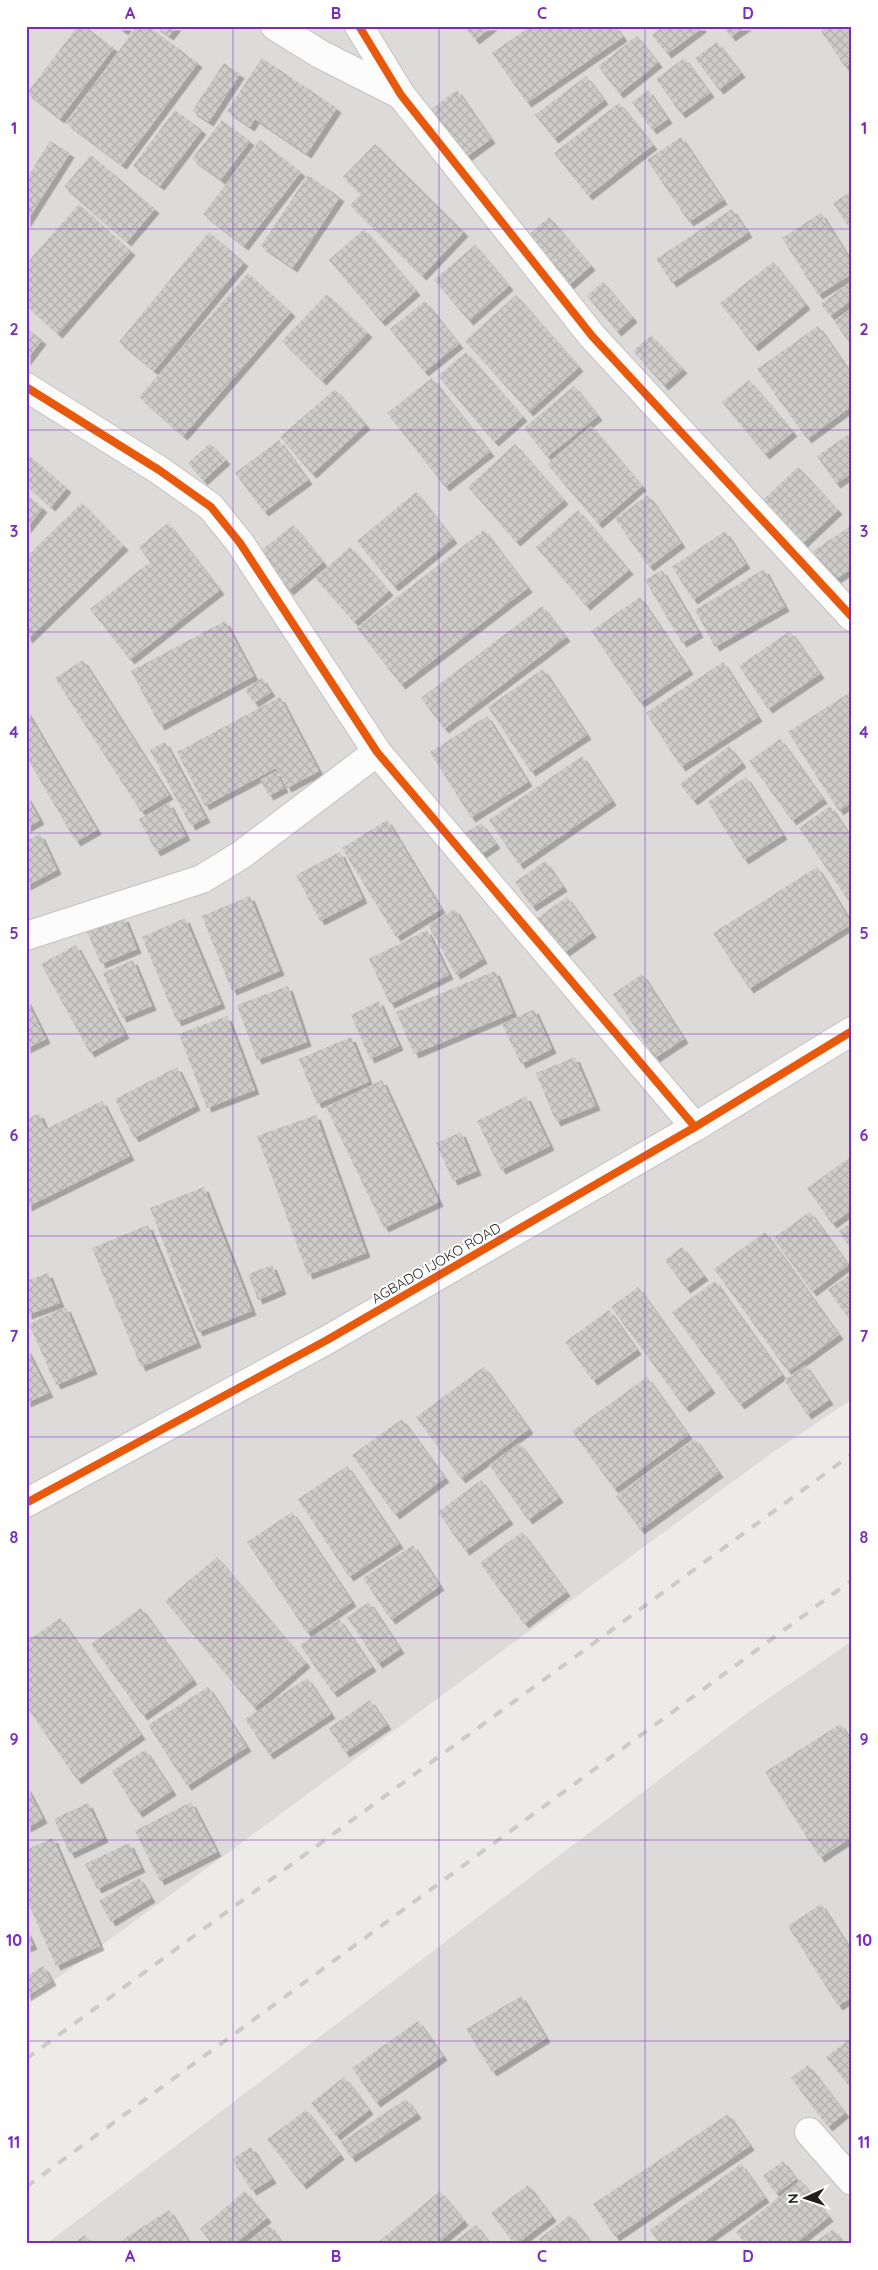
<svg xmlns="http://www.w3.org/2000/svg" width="878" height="2270" viewBox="0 0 878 2270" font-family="Quicksand,sans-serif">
<defs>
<pattern id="building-cross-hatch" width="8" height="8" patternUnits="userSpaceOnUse" patternTransform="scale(1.25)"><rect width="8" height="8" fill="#cdccc9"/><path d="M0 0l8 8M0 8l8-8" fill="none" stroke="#b0afac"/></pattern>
<filter id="shadow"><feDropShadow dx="4.5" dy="4.5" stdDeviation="0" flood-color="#0004"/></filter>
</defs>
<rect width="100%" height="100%" fill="#ecebe8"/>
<!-- residential -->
<g fill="#dcdbd9">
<polygon points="26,26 852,26 852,1399 769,1455 26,2001"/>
<polygon points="852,1641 852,2244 46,2244 750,1711"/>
</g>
<!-- building -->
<g fill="url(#building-cross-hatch)" filter="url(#shadow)">
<polygon points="78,26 85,26 114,48 60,119 27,93"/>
<polygon points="117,26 127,26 124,31"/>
<polygon points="137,26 148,26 198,63 122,165 66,123"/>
<polygon points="155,26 177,26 169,36"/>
<polygon points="464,26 493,26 475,40"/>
<polygon points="531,26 615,26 623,37 527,103 492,53"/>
<polygon points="663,26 701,26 702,28 667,54 652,35"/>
<polygon points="723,26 747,26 731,37"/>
<polygon points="827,26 852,26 852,62 845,67 821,31"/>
<polygon points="637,36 658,63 619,94 598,66"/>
<polygon points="717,42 741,73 719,90 695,58"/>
<polygon points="262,58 337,108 307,154 255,119 250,127 227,111"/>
<polygon points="684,58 710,93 681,114 656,79"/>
<polygon points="224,63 240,74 209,122 192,111"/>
<polygon points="586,76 604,100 554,139 535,115"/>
<polygon points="457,90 491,139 465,158 431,109"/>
<polygon points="648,90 668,119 652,130 632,102"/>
<polygon points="619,103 653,145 588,196 554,153"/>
<polygon points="175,110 202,130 160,186 133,166"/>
<polygon points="222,120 250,141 221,180 192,159"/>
<polygon points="681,137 723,200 689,222 647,160"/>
<polygon points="260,140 301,172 244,246 203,214"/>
<polygon points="50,141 70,153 26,223 26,180"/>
<polygon points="375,144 464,232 422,276 350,205 361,194 343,177"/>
<polygon points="91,155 155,209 127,242 64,187"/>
<polygon points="308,175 340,197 293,268 261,246"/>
<polygon points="852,191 852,232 833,203"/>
<polygon points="79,204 131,251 58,334 26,305 26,264"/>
<polygon points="732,209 748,233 672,283 656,259"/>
<polygon points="821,213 852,263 852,274 818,295 782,238"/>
<polygon points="549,217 591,266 569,285 527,236"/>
<polygon points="364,229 416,291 381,322 329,260"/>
<polygon points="209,232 244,262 154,371 119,342"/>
<polygon points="475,245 509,286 469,321 434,280"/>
<polygon points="773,262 806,305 754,347 720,303"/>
<polygon points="248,273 291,312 183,436 139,397"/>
<polygon points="603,282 633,318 617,332 587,296"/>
<polygon points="849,283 852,288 852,300 830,316 821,304"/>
<polygon points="327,294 368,333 322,381 282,341"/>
<polygon points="516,295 579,367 529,412 465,341"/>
<polygon points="425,301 459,344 424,372 390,329"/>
<polygon points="852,308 852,347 834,321"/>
<polygon points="818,326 852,375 852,406 807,439 757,369"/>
<polygon points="26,328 42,340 26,361"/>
<polygon points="651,335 683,369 664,386 633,351"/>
<polygon points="466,352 523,417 494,442 438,376"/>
<polygon points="432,378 490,452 445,487 387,413"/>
<polygon points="749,380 793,432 765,455 722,402"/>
<polygon points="574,386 598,416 547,457 524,428"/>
<polygon points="335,389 366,425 312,474 280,437"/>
<polygon points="591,426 642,486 598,524 547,464"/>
<polygon points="852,432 852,473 836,484 817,456"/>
<polygon points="279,440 308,480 264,512 235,473"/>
<polygon points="210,443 226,460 203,481 188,463"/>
<polygon points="515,444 564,500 516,542 468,487"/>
<polygon points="26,453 67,488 51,507 26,485"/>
<polygon points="798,467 838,510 802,544 762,501"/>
<polygon points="416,492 453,539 394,587 357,541"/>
<polygon points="26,494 43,508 26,529"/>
<polygon points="648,495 681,543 649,567 615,519"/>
<polygon points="82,503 124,546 28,639 26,636 26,557"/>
<polygon points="578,510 629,570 586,606 536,547"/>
<polygon points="168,523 220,590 130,660 90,609 150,562 139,547"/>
<polygon points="293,525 323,562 289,591 258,553"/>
<polygon points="852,525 852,568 833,581 813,551"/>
<polygon points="484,530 528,588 401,685 357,628"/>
<polygon points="725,531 746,564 693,600 672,567"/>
<polygon points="350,547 389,591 354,622 315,578"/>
<polygon points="764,569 785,607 715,647 695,610"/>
<polygon points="662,570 699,633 682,643 645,580"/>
<polygon points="640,597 689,670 640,703 591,631"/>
<polygon points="542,606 566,637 444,729 421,698"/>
<polygon points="225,621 254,676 160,726 131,671"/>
<polygon points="790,631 820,674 768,709 739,666"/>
<polygon points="83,660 169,795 141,812 55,678"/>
<polygon points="723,662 758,717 681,767 646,713"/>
<polygon points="543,669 587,735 531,772 488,707"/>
<polygon points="262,678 271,692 254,703 245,690"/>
<polygon points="852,691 852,802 839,811 788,732"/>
<polygon points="280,697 319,771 287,788 276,768 205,806 177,752"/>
<polygon points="26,710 97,830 76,842 26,756"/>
<polygon points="487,716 528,782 471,818 430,752"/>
<polygon points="780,739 823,799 792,821 749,761"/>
<polygon points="165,742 206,818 191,826 150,750"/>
<polygon points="729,746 742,763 693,801 680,784"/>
<polygon points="582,756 612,801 519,865 489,820"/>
<polygon points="276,771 284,788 269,796 260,780"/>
<polygon points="746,777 783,835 744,860 708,802"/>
<polygon points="26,795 40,820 26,828"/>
<polygon points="169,803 186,836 156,852 139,819"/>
<polygon points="830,806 852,838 852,906 799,828"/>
<polygon points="387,820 441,909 396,937 342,848"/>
<polygon points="481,823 496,844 477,857 462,835"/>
<polygon points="40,834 57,870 26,886 26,841"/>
<polygon points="340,852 363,899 320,921 296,875"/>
<polygon points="545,861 563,887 532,907 515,882"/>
<polygon points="817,867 852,924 749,989 713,933"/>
<polygon points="250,896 280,971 232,991 202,916"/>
<polygon points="567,897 592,933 558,957 533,921"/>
<polygon points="455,909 483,959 456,975 428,925"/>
<polygon points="124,917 137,949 101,964 87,932"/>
<polygon points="185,918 221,1004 177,1022 142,937"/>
<polygon points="427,930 449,975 390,1004 369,959"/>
<polygon points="76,945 125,1034 90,1053 41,964"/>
<polygon points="133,960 152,1006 122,1018 103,973"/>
<polygon points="495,971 513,1013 414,1054 396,1012"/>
<polygon points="642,974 684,1039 655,1058 613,994"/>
<polygon points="288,986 307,1042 257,1060 237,1005"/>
<polygon points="26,999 46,1039 26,1049"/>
<polygon points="379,1001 399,1046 370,1059 351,1015"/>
<polygon points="534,1009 552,1049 521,1064 502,1024"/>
<polygon points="227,1016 255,1090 207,1108 179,1034"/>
<polygon points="351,1037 369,1082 317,1104 299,1059"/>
<polygon points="575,1057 596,1106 556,1122 536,1073"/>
<polygon points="177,1067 196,1106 134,1138 115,1099"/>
<polygon points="382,1080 439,1202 384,1228 326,1107"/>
<polygon points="526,1096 550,1146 501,1170 477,1121"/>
<polygon points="102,1101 130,1156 27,1207 26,1120 39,1113 46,1129"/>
<polygon points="316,1115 366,1253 308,1275 257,1136"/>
<polygon points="461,1132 477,1171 453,1181 436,1143"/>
<polygon points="852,1156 852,1210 832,1224 807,1188"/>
<polygon points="204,1187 252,1311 198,1332 150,1208"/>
<polygon points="810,1212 848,1265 812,1292 773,1238"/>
<polygon points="852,1222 852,1252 839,1231"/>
<polygon points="148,1225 197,1343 141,1367 92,1248"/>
<polygon points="765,1232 839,1335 788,1372 714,1269"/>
<polygon points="682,1247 704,1276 686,1289 665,1260"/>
<polygon points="272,1265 282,1290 258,1300 248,1274"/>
<polygon points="48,1273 60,1303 27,1315 26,1281"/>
<polygon points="852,1273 852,1323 828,1290"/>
<polygon points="715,1281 782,1375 740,1405 672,1312"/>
<polygon points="638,1287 711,1389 685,1408 611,1307"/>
<polygon points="66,1307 93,1370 56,1385 29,1324"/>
<polygon points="609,1310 637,1350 593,1381 565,1342"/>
<polygon points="26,1348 49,1393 26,1403"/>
<polygon points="805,1365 829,1400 807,1415 784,1380"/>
<polygon points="484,1367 529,1429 461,1479 416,1417"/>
<polygon points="647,1377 688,1435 614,1489 572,1431"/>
<polygon points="402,1419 445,1478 395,1515 352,1455"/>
<polygon points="695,1439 719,1473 640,1530 616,1496"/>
<polygon points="519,1443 559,1498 528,1520 489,1465"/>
<polygon points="347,1466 399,1544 349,1577 298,1499"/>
<polygon points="481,1480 509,1520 465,1551 438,1512"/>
<polygon points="292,1512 352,1602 307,1633 247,1542"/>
<polygon points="522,1532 566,1592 524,1624 480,1563"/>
<polygon points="413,1545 440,1586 391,1620 363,1578"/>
<polygon points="217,1557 306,1663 254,1708 165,1601"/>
<polygon points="369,1602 400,1649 378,1664 347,1617"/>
<polygon points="141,1608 193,1680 143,1716 91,1644"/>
<polygon points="60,1618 141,1735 77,1780 26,1706 26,1642"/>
<polygon points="339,1619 372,1667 333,1693 300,1645"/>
<polygon points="307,1678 331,1714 269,1755 245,1719"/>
<polygon points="208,1687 247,1747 187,1786 148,1725"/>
<polygon points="370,1700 387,1725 345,1753 329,1728"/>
<polygon points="840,1724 852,1742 852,1837 820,1858 765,1772"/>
<polygon points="145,1750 172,1791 138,1813 112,1771"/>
<polygon points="26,1786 43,1819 26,1828"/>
<polygon points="191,1802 217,1852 160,1881 135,1831"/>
<polygon points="88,1803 104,1838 70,1854 54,1819"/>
<polygon points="53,1838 100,1946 56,1966 26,1898 26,1850"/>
<polygon points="129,1843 141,1868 97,1889 85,1864"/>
<polygon points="139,1878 151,1898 111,1922 99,1901"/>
<polygon points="821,1904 852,1952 852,1997 838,2006 788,1926"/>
<polygon points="26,1930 33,1945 26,1948"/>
<polygon points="43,1966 52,1981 26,1997 26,1977"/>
<polygon points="521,1996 546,2038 492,2072 466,2029"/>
<polygon points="418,2021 443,2056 376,2103 352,2068"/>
<polygon points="852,2037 852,2090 826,2057"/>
<polygon points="808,2065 845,2113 828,2127 791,2078"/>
<polygon points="344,2077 369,2110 336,2136 311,2103"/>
<polygon points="406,2099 417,2114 351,2158 341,2142"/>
<polygon points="306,2110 340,2155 302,2185 267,2139"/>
<polygon points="728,2114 750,2146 615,2237 593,2204"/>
<polygon points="251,2147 272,2179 252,2191 232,2159"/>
<polygon points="783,2161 796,2179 776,2194 763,2176"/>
<polygon points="741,2164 765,2198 701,2244 660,2244 650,2230"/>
<polygon points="800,2180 829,2217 795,2244 745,2244 736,2232"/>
<polygon points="528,2185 552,2217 517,2244 514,2244 491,2213"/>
<polygon points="245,2191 267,2218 235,2244 212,2244 200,2229"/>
<polygon points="440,2191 464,2221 437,2244 379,2244 378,2242"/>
<polygon points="169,2210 190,2244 116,2244"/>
<polygon points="570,2215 592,2244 543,2244 539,2239"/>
<polygon points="269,2225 283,2244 244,2244"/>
<polygon points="476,2225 490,2244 451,2244"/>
<polygon points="833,2229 844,2244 813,2244"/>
<polygon points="85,2235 90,2244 72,2244"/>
</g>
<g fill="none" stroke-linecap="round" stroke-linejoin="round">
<!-- minor casing -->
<g stroke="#c2c2c0" stroke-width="30">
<g id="minor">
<polyline points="275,26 320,54 401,95"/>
<polyline points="359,26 401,95 592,336 852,617"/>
<polyline points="26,387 159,470 211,507 240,543 377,752 695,1127"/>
<polyline points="26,936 202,879 241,855 377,752"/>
<polyline points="26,1503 327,1340 695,1127 852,1031"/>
<polyline points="809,2132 852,2181"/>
</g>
</g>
<!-- minor -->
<use href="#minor" stroke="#fcfcfc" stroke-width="28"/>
<!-- rail -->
<g stroke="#cbcbca" stroke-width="4" stroke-dasharray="10 10" stroke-linecap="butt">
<polyline points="26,2059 852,1454"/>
<polyline points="26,2187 852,1580"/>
</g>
<!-- cycleway casing -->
<g stroke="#fff" stroke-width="11">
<g id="cycleway">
<polyline points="359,26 401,95 592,336 852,617"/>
<polyline points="26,387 159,470 211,507 240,543 377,752 695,1127"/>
<polyline points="26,1503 327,1340 695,1127 852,1031"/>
</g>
</g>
<!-- cycleway -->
<use href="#cycleway" stroke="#e8590c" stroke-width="8"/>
</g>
<!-- grid -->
<path fill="none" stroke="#7b2cbf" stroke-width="1" stroke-opacity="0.55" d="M233 26V2244M439 26V2244M645 26V2244M26 229H852M26 430H852M26 632H852M26 833H852M26 1034H852M26 1236H852M26 1437H852M26 1638H852M26 1840H852M26 2041H852"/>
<g text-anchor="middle" stroke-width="4" stroke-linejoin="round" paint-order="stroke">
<!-- street labels -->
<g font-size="14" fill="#1f1f1f" stroke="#fff">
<text transform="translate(436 1263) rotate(-30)" y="5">AGBADO IJOKO ROAD</text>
</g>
</g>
<!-- border -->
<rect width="878" height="2270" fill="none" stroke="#ffffff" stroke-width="55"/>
<!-- north arrow -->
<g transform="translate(806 2198) rotate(267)" stroke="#ffffff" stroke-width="4" paint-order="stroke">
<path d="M0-4L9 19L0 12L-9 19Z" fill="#1f1f1f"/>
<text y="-8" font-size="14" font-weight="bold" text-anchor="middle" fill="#1f1f1f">N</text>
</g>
<rect x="28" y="28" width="822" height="2214" fill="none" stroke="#7b2cbf" stroke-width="2"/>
<g font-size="16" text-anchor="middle" font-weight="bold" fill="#7b2cbf">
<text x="130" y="19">A</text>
<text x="336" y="19">B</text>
<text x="542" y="19">C</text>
<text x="748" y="19">D</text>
<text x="14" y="134">1</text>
<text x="864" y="134">1</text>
<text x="14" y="335">2</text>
<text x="864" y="335">2</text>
<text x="14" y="537">3</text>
<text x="864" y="537">3</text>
<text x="14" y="738">4</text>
<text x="864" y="738">4</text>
<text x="14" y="939">5</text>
<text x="864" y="939">5</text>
<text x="14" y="1141">6</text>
<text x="864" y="1141">6</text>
<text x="14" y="1342">7</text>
<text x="864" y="1342">7</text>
<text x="14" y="1543">8</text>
<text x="864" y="1543">8</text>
<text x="14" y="1745">9</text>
<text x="864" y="1745">9</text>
<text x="14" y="1946">10</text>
<text x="864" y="1946">10</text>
<text x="14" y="2148">11</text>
<text x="864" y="2148">11</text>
<text x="130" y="2262">A</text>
<text x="336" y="2262">B</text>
<text x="542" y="2262">C</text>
<text x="748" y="2262">D</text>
</g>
</svg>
